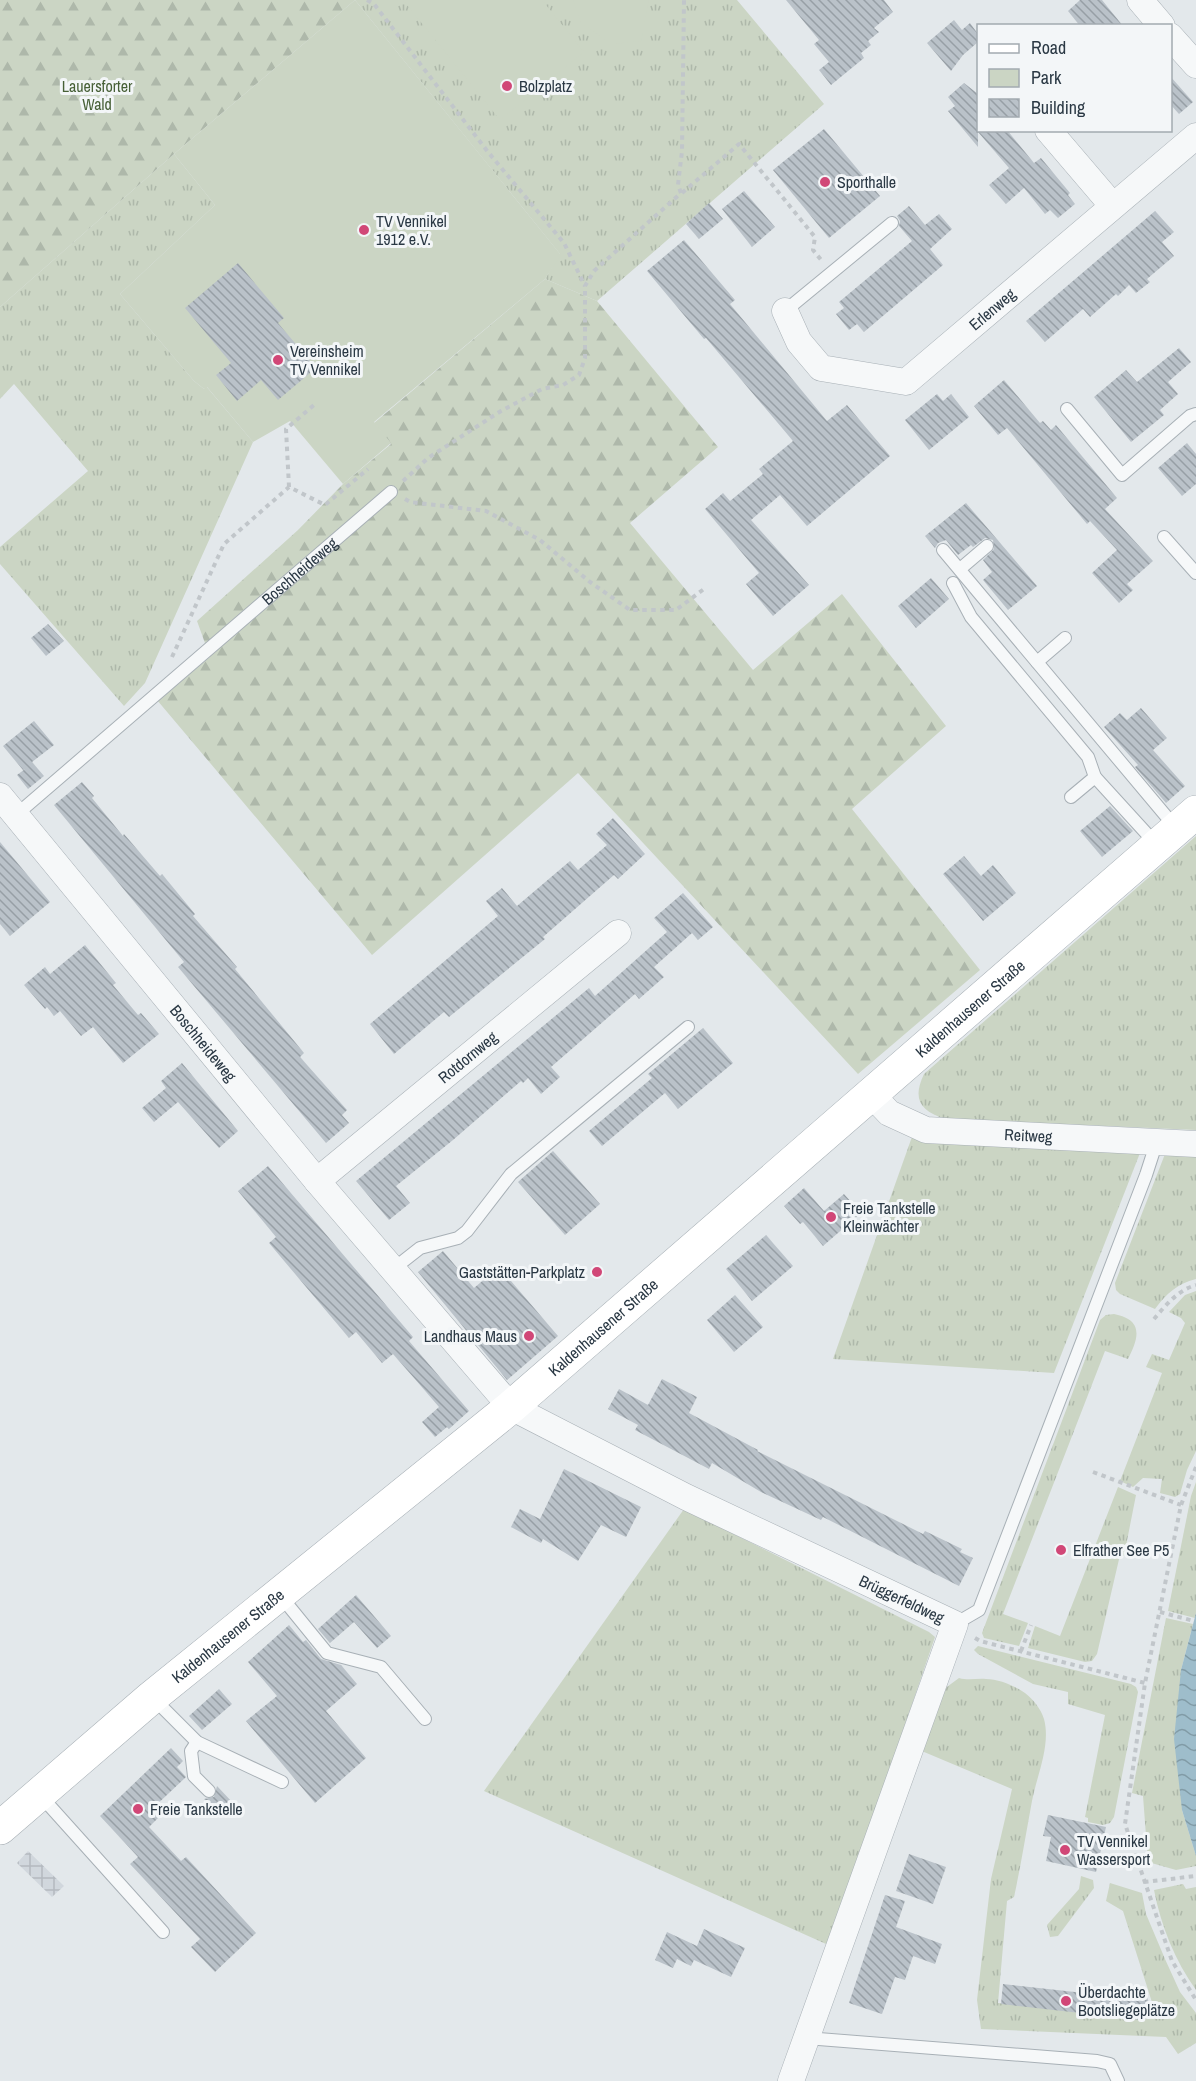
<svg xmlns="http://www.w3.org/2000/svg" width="1196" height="2081" viewBox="0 0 1196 2081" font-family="'Archivo Narrow',sans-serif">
<defs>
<pattern id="industrial-grid" width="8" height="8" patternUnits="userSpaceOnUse" patternTransform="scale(1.5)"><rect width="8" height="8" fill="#d1d7dd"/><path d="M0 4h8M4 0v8" fill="none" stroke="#b4b9bf"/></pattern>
<pattern id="grass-tufts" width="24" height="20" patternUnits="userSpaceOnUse" patternTransform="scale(1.5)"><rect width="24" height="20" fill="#cbd5c4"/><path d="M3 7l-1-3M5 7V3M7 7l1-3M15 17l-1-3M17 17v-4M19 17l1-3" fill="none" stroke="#aeb8aa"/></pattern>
<pattern id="forest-firs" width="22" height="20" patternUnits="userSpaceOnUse" patternTransform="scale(1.5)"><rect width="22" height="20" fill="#cbd5c4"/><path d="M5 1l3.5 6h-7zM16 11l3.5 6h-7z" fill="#aeb8aa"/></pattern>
<pattern id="water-waves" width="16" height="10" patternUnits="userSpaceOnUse" patternTransform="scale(1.5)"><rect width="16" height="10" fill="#9ebdcb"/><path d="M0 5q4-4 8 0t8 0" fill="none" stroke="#819ba6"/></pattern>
<pattern id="building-back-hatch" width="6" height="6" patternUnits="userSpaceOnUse" patternTransform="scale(1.5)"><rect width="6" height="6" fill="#bac2c9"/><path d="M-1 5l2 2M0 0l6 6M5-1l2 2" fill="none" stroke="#979fa5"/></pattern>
</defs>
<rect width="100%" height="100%" fill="#e3e8eb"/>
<!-- industrial -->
<polygon fill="url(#industrial-grid)" points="28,1851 64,1886 52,1897 17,1863"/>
<!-- grass -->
<g fill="url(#grass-tufts)">
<polygon points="355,0 737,0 824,104 597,301 545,279 560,254"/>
<polygon points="174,154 215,205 120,294 194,381 204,389 206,386 253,442 145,683 124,706 0,564 0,547 88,471 14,384 0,399 0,307"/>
<path d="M1196 836V1130L945 1119C920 1111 912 1099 924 1074Z"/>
<polygon points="913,1134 1140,1153 1054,1373 833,1359"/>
<path d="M1196 1151V1279C1177 1284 1167 1293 1155 1309L1120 1294 1116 1290 1115 1283 1165 1154Z"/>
<polygon points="1196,1291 1196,1451 1187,1470 1180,1494 1175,1497 1160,1493 1162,1479 1143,1478 1133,1487 1120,1481 1162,1373 1146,1367 1152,1354 1169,1360 1185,1323 1181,1318 1169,1312 1185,1295"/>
<path d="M1114 1314C1145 1320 1138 1339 1128 1359L1105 1351 1003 1614 1028 1623 1019 1646 984 1638 982 1633 1100 1320 1106 1315Z"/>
<polygon points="1196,1482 1196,1613 1195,1618 1168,1611 1191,1496"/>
<polygon points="1118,1487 1136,1495 1124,1556 1120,1555 1097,1654 1092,1661 1085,1662 1028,1648 1035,1626 1060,1636"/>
<polygon points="684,1509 929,1632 935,1637 835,1930 826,1944 484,1791"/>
<polygon points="1166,1618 1193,1624 1181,1670 1182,1810 1196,1856 1196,1866 1176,1870 1148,1862 1143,1796 1132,1793"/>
<polygon points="978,1646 1131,1684 1136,1687 1138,1692 1114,1817 1110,1823 1103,1825 1088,1822 1088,1818 1085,1817 1105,1715 1068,1704 1068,1692 1033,1684 978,1654 974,1650"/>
<path d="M959 1678C969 1681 977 1678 986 1679 999 1679 1015 1686 1025 1693 1033 1699 1041 1709 1044 1719 1051 1745 1037 1775 1032 1801 1026 1833 1021 1865 1014 1897L1007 1901 998 2003 1156 2015 1123 1911 1106 1901 1110 1883 1142 1893 1146 1914 1165 1959 1180 1992 1196 2013V2043L1178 2054 1166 2037 981 2029 977 2000 991 1879 1012 1789 917 1749 932 1698Z"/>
<polygon points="1081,1876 1093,1880 1094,1888 1058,1936 1050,1937 1047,1925 1079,1889"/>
<path d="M1183 1884 1186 1889 1196 1887V1990C1175 1961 1161 1926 1154 1890Z"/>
</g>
<!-- forest -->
<g fill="url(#forest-firs)">
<polygon points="0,0 355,0 174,154 0,307"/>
<polygon points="545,279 597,301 718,447 630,523 753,670 842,594 946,726 852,809 980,970 858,1074 578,773 372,955 157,700 210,657 197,621 298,530 343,484 391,444 374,423"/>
</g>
<!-- park -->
<g fill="#cbd5c4">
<polygon points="355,0 561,255 545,279 374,422 391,443 343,484 290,421 253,442 207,387 204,389 194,381 120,294 215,205 174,154"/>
<polygon points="403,0 542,0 584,52 500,120"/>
<polygon points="573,0 649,0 641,41 612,44 581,23"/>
</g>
<!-- water -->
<polygon fill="url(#water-waves)" points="1196,1613 1196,1856 1182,1810 1174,1739 1181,1670"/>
<!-- building -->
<g fill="url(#building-back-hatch)">
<polygon points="786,0 884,0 893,12 874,28 879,32 868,41 871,45 861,53 864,58 831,85 819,70 829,62 814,44 819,40"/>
<polygon points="1080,0 1102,0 1123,26 1080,26 1068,11"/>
<polygon points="954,20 962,30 970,23 978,34 978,42 963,55 951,71 927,43"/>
<polygon points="1170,76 1193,102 1179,114 1170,104"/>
<polygon points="964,83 978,94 978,130 1007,130 1034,163 1041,158 1070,193 1068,195 1075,204 1058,218 1050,210 1045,214 1024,188 1006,204 989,185 1009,168 978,132 978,147 948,111 955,106 948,97"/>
<polygon points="824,129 880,196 829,238 773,170"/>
<polygon points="744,191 775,227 752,247 722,209"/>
<polygon points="709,203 723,219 699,239 686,224"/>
<polygon points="909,206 925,225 939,214 952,229 930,249 943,265 864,332 857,324 849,330 836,314 844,308 839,302 912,241 899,226 900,221 897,216"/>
<polygon points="1155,211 1174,232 1162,242 1174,256 1147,279 1150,282 1136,293 1129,285 1118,296 1116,294 1090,317 1083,309 1045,342 1026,321"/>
<polygon points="684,240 735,300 730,304 827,421 847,405 890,456 807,526 780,495 751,520 809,585 773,616 746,584 759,573 705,509 723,493 730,501 763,474 759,469 793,441 706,338 704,339 647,271"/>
<polygon points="238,263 284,318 278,323 316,368 278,400 261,380 237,401 216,375 231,363 185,308"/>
<polygon points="1179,348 1191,362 1168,382 1178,394 1160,410 1164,415 1131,442 1094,397 1126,370 1137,382"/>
<polygon points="1004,380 1040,423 1043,421 1051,430 1056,425 1117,498 1105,509 1153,561 1127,584 1133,590 1119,603 1092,573 1117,550 1090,521 1087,524 1007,428 998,435 974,406"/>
<polygon points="937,394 943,401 951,394 969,417 929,450 905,420"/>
<polygon points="1187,443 1196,454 1196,484 1182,496 1158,468"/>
<polygon points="966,503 1037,586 1008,610 983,580 992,572 983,560 994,549 993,540 985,538 973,547 971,545 958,555 946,540 938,543 935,548 925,536"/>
<polygon points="931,578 949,599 916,628 898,606"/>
<polygon points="48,624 64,641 46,656 31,638"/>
<polygon points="1141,708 1167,738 1153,750 1185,786 1166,803 1135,767 1138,765 1104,727 1120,713 1127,720"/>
<polygon points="34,721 54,745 32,762 44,776 28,789 17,775 25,769 23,770 3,746"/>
<polygon points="82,782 94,796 92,798 123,836 124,834 160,876 162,874 195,914 193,916 237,967 235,969 304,1053 300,1057 347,1110 342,1115 349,1123 326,1143 178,967 184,962 54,805"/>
<polygon points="1110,806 1133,831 1102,857 1080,831"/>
<polygon points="613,818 645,854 618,879 614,875 543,937 545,939 449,1017 444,1012 394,1054 370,1024 498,916 486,901 502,888 517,906 570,861 578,870 607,845 596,834"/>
<polygon points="0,842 50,902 10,936 0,924"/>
<polygon points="964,856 981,876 993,865 1016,893 983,921 943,874"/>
<polygon points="683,893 713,927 698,940 692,933 654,967 664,977 639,999 635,994 551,1067 560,1077 541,1094 528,1078 523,1083 521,1081 453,1140 396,1186 410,1203 389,1220 356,1181 589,988 595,996 667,932 654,918"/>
<polygon points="85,945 116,983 113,985 138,1015 141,1013 159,1034 123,1063 93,1027 81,1036 60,1011 54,1016 47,1007 45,1009 24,985 45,967 50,974"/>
<polygon points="703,1028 733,1063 678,1109 665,1093 602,1146 589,1131 652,1078 648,1074"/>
<polygon points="182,1063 238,1131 219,1148 178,1102 154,1122 142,1108 166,1088 161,1081"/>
<polygon points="553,1151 600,1204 565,1235 518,1182"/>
<polygon points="268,1166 413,1337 409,1341 469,1411 449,1429 447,1427 435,1437 422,1422 439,1407 414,1378 393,1354 382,1363 356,1332 349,1338 269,1243 276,1237 238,1191"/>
<polygon points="804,1188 824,1211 844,1194 861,1213 823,1246 803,1222 800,1224 784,1206"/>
<polygon points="766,1235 793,1266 752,1301 726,1269"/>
<polygon points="443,1251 474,1288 499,1267 558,1336 507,1380 418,1272"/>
<polygon points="735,1295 763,1327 734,1352 707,1320"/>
<polygon points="662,1379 697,1397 689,1413 758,1450 757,1451 923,1534 925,1531 962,1549 960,1552 973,1558 959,1586 823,1517 821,1520 761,1492 712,1463 709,1469 635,1430 638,1425 608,1409 619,1389 648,1405"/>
<polygon points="564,1469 641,1507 626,1537 601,1525 578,1561 543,1539 541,1543 511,1527 520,1509 540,1519"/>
<polygon points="356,1595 391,1636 377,1648 354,1622 330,1643 318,1629"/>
<polygon points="289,1625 303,1642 306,1640 321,1659 341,1665 357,1684 326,1711 366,1758 315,1803 246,1721 277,1696 248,1662"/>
<polygon points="219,1689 232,1704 202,1730 189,1716"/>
<polygon points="171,1748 183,1761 177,1767 186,1777 151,1810 158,1818 149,1827 181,1861 186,1857 256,1933 215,1972 191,1947 200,1939 130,1864 138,1857 100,1816"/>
<polygon points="217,1786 233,1803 220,1815 204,1799 214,1797"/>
<polygon points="1048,1815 1106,1827 1096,1872 1046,1861 1051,1837 1043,1836"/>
<polygon points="909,1854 946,1867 933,1904 896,1891"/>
<polygon points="885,1895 905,1901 896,1927 942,1944 935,1964 913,1956 905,1980 895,1977 882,2014 849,2003"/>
<polygon points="704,1929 745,1948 731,1977 694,1960 691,1966 677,1959 673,1968 655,1960 667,1932 697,1946"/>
<polygon points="1003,1984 1129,1998 1145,1992 1154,2016 1142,2020 1001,2004"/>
</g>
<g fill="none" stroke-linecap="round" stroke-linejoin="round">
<!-- lane casing -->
<g stroke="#a8b0b6" stroke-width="14">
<g id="lane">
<polyline points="785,311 892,223"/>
<polyline points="1067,409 1122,475 1190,416 1196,414"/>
<polyline points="1164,537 1196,573"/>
<polyline points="943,550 1176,828"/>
<polyline points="960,569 987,546"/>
<polyline points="953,583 971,617 1088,757 1095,777"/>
<polyline points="1037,662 1065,638"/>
<polyline points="1071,797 1095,777 1157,845"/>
<path id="s1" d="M16 815 391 492"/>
<polyline points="392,1270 420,1248 458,1238 467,1231 511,1174 688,1027"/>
<polyline points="279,1594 327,1653 381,1667 425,1719"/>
<polyline points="955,1624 979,1610 1146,1175 1157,1141"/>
<polyline points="153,1698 197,1742 282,1782"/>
<polyline points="197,1742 191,1751 194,1776 209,1791"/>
<polyline points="39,1794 163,1932"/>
<polyline points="806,2038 1097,2061 1110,2064 1118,2081"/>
</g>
</g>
<!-- street casing -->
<g stroke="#a8b0b6" stroke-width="27">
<g id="street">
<polyline points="1140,0 1162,26"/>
<polyline points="1170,36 1196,65"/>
<polyline points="1048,130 1112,205"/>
<path id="s2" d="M785 311 799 342 821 368 906 382 1196 136"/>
<path id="s3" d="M0 796 317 1181 511 1407 686 1497 955 1624 791 2081"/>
<path id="s4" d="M872 1095 889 1113 926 1130 1196 1144"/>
<path id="s5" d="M317 1181 618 933"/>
</g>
</g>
<!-- secondary casing -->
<g stroke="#a8b0b6" stroke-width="34">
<g id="secondary">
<path id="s6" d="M0 1828 152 1697 511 1407 1196 812"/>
</g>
</g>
<!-- path -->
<g stroke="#c1c6ca" stroke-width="4" stroke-dasharray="4.5 4.5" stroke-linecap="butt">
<polyline points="367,0 374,4 488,152 564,243 585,286"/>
<polyline points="682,193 739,144 815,237 813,250 822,261"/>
<polyline points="403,481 428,458 501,411 542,389 563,385 579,375 585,358 585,286 594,271 681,193 678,185 682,151 684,0"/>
<polyline points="289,487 286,429 314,405"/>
<polyline points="405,499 410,502 486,511 540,540 590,582 630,610 676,610 704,589"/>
<polyline points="172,657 224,544 289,487 325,505 368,469"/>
<path d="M1154 1319C1166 1305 1178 1290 1196 1285"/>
<polyline points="1196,1467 1181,1505 1145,1683 1125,1824 1172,1961 1196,2000"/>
<polyline points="1093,1472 1181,1505"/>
<polyline points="1160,1612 1194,1621"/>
<polyline points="975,1638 980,1641 1145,1683"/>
<polyline points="1021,1651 1031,1625"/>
<polyline points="1144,1882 1196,1876"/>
</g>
<!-- lane -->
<use href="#lane" stroke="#f6f8f9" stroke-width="12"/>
<!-- street -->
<use href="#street" stroke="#f6f8f9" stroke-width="26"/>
<!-- secondary -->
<use href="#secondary" stroke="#fff" stroke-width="33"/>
</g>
<!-- markers -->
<g fill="#d14777" stroke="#f3f6f8" stroke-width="2">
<circle cx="507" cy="86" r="6"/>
<circle cx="825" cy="182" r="6"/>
<circle cx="364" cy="230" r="6"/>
<circle cx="278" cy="360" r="6"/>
<circle cx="831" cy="1217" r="6"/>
<circle cx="597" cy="1272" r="6"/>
<circle cx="529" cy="1336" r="6"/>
<circle cx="1061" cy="1550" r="6"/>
<circle cx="138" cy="1809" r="6"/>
<circle cx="1065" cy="1850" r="6"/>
<circle cx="1066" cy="2001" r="6"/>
</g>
<g text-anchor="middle" stroke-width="6" stroke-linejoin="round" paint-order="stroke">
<!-- park labels -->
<g font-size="16" fill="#476037" stroke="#f3f6f8">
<text x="97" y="92">Lauersforter<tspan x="97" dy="18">Wald</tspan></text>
</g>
<!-- poi labels -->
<g font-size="16" fill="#2a3844" stroke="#f3f6f8" text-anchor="start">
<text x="519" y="92">Bolzplatz</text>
<text x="837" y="188">Sporthalle</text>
<text x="376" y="227">TV Vennikel<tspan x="376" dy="18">1912 e.V.</tspan></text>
<text x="290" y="357">Vereinsheim<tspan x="290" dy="18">TV Vennikel</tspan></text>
<text x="843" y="1214">Freie Tankstelle<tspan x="843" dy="18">Kleinwächter</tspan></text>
<text x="585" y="1278" text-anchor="end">Gaststätten-Parkplatz</text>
<text x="517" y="1342" text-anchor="end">Landhaus Maus</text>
<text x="1073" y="1556">Elfrather See P5</text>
<text x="150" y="1815">Freie Tankstelle</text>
<text x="1077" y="1847">TV Vennikel<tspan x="1077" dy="18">Wassersport</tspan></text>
<text x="1078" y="1998">Überdachte<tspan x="1078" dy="18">Bootsliegeplätze</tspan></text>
</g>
<!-- street labels -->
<g font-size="16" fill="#2a3844" stroke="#f3f6f8">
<text dy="6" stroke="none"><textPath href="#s2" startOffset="267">Erlenweg</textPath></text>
<text dy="6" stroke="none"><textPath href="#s1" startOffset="374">Boschheideweg</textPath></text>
<text dy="6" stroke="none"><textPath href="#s6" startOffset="1270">Kaldenhausener Straße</textPath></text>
<text dy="6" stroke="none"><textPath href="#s3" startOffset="320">Boschheideweg</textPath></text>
<text dy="6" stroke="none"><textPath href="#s5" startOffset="195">Rotdornweg</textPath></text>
<text dy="6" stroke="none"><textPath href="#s4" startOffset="168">Reitweg</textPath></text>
<text dy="6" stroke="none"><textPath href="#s6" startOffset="784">Kaldenhausener Straße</textPath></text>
<text dy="6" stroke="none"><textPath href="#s3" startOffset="1232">Brüggerfeldweg</textPath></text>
<text dy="6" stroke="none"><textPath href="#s6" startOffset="298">Kaldenhausener Straße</textPath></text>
</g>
</g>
<!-- legend -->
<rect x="977" y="24" width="195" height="108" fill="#f3f6f8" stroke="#a3aab0" stroke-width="1.5"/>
<rect x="989" y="44" width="30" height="9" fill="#ffffff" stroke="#a3aab0" stroke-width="1.5"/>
<text x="1031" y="54" font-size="18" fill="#2a3844">Road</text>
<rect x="989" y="69" width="30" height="18" fill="#cbd5c4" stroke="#a3aab0" stroke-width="1.5"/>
<text x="1031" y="84" font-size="18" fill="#2a3844">Park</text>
<rect x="989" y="99" width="30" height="18" fill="url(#building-back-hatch)" stroke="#a3aab0" stroke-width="1.5"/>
<text x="1031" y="114" font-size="18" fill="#2a3844">Building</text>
</svg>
